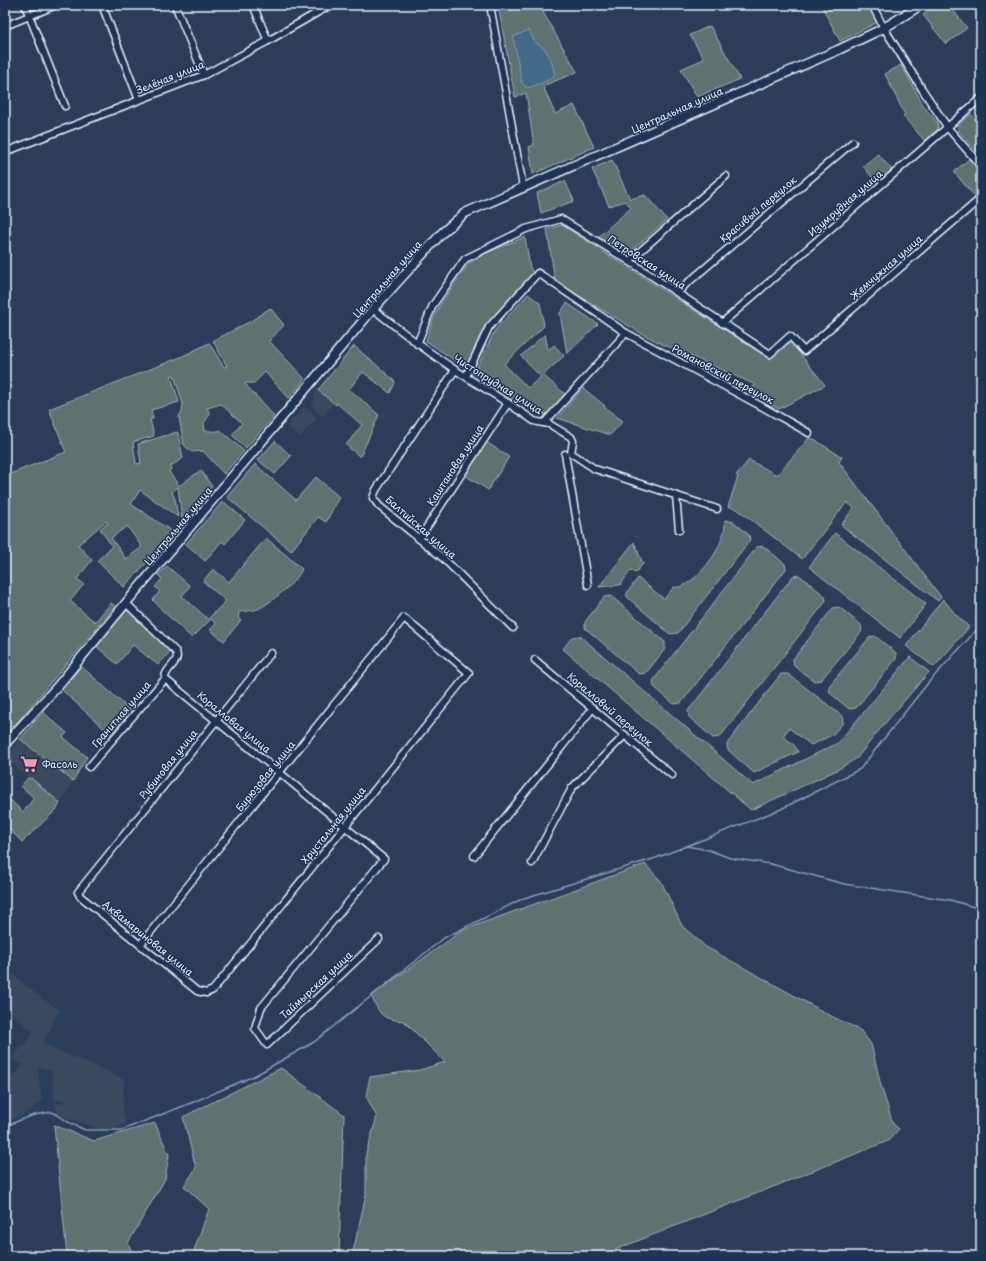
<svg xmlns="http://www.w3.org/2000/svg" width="986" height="1261" viewBox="0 0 986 1261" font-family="'Playpen Sans',sans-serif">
<rect width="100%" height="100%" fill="#2a3e5a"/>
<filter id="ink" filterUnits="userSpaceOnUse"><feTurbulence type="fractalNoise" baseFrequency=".025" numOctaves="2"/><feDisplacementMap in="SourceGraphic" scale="8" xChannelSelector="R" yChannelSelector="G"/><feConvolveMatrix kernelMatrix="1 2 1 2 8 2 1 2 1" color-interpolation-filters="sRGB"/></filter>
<g filter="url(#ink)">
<!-- built -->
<g fill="#3a495e">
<polygon points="318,389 334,403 324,415 321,415 312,406 312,404 315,399 313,395"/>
<polygon points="304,406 317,418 300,437 287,426"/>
<polygon points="20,739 73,781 60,803 5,759"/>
<polygon points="5,968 39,996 59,1010 43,1044 124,1079 123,1119 125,1118 126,1124 107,1131 57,1115 55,1103 63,1103 65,1102 65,1100 58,1100 55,1101 52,1071 38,1067 42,1103 40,1102 22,1116 5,1121 5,1086 24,1064 22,1065 12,1058 34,1033 5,1007"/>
<polygon points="5,1068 13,1075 5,1085"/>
</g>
<!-- green -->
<g fill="#5c736f" stroke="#a2b2b4" fill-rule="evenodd">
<polygon points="498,5 539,5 577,72 543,86 555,114 574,105 594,147 533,174 529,147 534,145 526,93 515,97"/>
<polygon points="821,5 869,5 878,22 840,41"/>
<polygon points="935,5 949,5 967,28 946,44 923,15"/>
<polygon points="710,26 740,79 697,97 681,69 704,59 690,35"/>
<polygon points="901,65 925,108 938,123 938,129 925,141 903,116 905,115 885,74"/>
<polygon points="971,114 981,126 981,149 977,152 958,131 958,125"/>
<polygon points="878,154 892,170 877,183 863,166"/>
<polygon points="969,159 981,172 981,193 975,197 954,172"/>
<polygon points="612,160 630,199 645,195 667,220 630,252 623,253 598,237 631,208 626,201 609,206 592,169"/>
<polygon points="565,181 574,201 541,213 537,193"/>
<polygon points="562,225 770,359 790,341 825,385 779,409 758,397 748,390 756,385 658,342 639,332 555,281 547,229"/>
<polygon points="525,237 530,268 534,274 487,324 466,368 426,341 432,322 440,305 468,264 486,253"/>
<polygon points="528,294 540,303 544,326 504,364 528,388 541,377 521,356 545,334 548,350 554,345 564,356 543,375 565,394 547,415 540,413 518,397 514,401 474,374 495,330"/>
<polygon points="567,303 598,324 567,354 560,313"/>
<path d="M270 308 284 325 269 341 305 379 289 398 265 372 254 383H246L245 384 274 416 246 448 232 435 242 423 221 404 207 408 210 414 204 423 205 431C210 430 215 433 220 430L244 451 224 474 203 451 192 452 184 445 179 417 182 411 183 404 174 375 171 376 179 402 151 410 153 419H150L154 436 133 442 136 464 141 463 138 444 177 432 178 433 183 458 171 466V469L169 472 179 486 201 470 212 487 182 519 178 487 172 492 175 499 178 517 140 490 131 504 174 533 124 587 97 561 112 546 100 529 108 523 106 521 78 545 92 560 77 579 84 584 70 601 95 622 111 603 115 606 5 737V476L66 452 49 409 181 357 209 343 224 367 227 366 213 341 251 321ZM127 526 142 547 126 559 111 538Z"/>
<polygon points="354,346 394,380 395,383 390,393 363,372 349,389 379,415 360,457 346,445 362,425 337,403 336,405 318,390"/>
<polygon points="583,388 605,406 604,407 623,421 610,435 557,418"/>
<polygon points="810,437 842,457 839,462 941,597 938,601 841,525 854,508 847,502 802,559 737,509 728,507 738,476 736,475 749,460 777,475"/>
<polygon points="275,441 291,456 275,474 258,460"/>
<polygon points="486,442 509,457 488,490 465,475"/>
<polygon points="255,464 296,500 316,477 339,497 326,522 318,517 291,551 227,497"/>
<polygon points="223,501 245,520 225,544 222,541 205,561 186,544"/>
<path d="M725 520 734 522 749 535 750 540 678 633 670 634 627 597V593L638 578 664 599 674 587C687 590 708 565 714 555 720 545 726 531 725 520Z"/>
<polygon points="835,533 926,604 900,638 809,567"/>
<path d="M266 538 302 569C298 581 269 604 258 609 252 611 245 611 239 612L238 618 241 620 224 641 210 630 216 624 211 619 192 638 164 612 153 600 160 591 155 587 162 579 158 575 167 566 190 586 182 596 208 619 226 601 203 581 213 569 229 582Z"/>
<polygon points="634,542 643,564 635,573 631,570 620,585 599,587"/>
<polygon points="763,546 785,564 786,569 681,703 674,704 654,687 653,681 757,547"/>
<polygon points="799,575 825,596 826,601 720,737 713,738 689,717 688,711 793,576"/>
<polygon points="611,596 665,642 665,649 646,673 639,674 585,628 585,622 604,597"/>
<polygon points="943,599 956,615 969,627 934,667 906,646"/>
<polygon points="839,607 861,625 862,631 821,680 814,681 794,666 793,659 833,608"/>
<polygon points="127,610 171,651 158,665 133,645 117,664 96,646"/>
<polygon points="580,636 753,785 838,743 910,657 929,672 880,729 857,758 837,770 751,810 563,649 572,637"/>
<polygon points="875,636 896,653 896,659 856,708 849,709 830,693 829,686 870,637"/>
<polygon points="81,666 130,710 111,735 62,690"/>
<polygon points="781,674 788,674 842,716 843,723 832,735 811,745 789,728 783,736 794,745 798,752 754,773 728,750 727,744"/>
<polygon points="43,712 67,733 63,737 87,757 73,781 20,739"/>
<polygon points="28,778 30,779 31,778 60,803 57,809 22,842 5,825 5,795 23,812 34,798 21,786"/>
<path d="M645 864 661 881 682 926 706 947 833 1017 860 1030 871 1044 881 1086 893 1124 899 1129 888 1141 610 1252 598 1256H352L366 1195V1153L377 1117 366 1096 370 1077 420 1070 445 1062 404 1021C381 1019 381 1016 371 996L463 930Z"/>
<polygon points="281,1068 344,1115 339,1253 331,1256 192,1256 209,1209 184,1186 196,1168 183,1117"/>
<polygon points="155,1123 169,1155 165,1179 128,1243 134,1256 67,1256 54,1125 94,1141"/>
</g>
<!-- water -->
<path fill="#42698a" stroke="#849fb6" d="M529 30 535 42 546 50 551 60 555 74C549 82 536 85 527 88L522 83 513 37Z"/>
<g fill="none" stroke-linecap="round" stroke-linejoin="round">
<!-- stream -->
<g stroke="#849fb6" stroke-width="1.5">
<polyline points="686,846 709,850 730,858 771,864 844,884 950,900 981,909"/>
<polyline points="5,1126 34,1115 52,1112 70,1123 85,1130 122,1130 191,1103 254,1076 314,1042 444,938 524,898 656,858 781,809 860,769 928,683 981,625"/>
</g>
<!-- street casing -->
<g stroke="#e8f1f8" stroke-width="9">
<g id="street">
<polyline points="25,5 65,106"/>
<polyline points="102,5 139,100"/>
<polyline points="175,5 204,75"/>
<polyline points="253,5 268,41"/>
<polyline points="490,5 523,187"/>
<polyline points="872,5 884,28 922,89 948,128 981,166"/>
<polyline points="5,26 56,5"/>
<polyline points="5,152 204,75 268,41 327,7 334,5"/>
<polyline points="629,261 726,176"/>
<polyline points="677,292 853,142"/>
<path d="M373 309C400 330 426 351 454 369 481 387 508 402 534 421L538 422 549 424 571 437 573 441 571 453 595 469 717 509"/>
<polyline points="722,323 981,98"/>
<polyline points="417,344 433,305 465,259 526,229 561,219 629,261 770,354 790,336 804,351 981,198"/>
<polyline points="455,370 376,490 373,498 379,506 444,559 513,628"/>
<polyline points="466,376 489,327 538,273 626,333 759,405 809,433"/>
<polyline points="545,422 626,333"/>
<polyline points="565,454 588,585"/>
<polyline points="676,496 679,530"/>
<polyline points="419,539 508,403"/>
<polyline points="535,660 672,775"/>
<polyline points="165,679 280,773 384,859 261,1008 255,1028 267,1045 379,939"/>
<path d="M89 767 165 679C164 668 181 663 176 652L126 603"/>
<polyline points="474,856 593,708"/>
<polyline points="532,863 572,788 625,735"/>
<polyline points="140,945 404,618 469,673 213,990 206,993 197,991 80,896 78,892 271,653"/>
</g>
</g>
<!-- secondary casing -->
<g stroke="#e8f1f8" stroke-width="11">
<polyline id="secondary" points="5,744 56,688 126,603 373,309 442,233 465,213 838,50 884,28 921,5"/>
</g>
<!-- street -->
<use href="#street" stroke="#1d3557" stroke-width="6"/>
<!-- secondary -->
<use href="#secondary" stroke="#1d3557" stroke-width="8"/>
</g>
</g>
<!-- icons -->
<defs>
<g id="supermarket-bare" transform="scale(1.38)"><path d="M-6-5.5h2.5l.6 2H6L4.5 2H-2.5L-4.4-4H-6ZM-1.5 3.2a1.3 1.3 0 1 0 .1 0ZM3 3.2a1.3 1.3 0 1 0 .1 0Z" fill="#ff9aa2" stroke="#1d3557" stroke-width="2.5" paint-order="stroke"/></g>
</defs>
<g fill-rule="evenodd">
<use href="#supermarket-bare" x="29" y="764"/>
</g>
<g text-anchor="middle" stroke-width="3" stroke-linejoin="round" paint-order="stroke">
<!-- street labels -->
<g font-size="10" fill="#e8f1f8" stroke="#1d3557">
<text transform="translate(170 77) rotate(-22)" y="4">Зелёная улица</text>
<text transform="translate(677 110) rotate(-24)" y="4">Центральная улица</text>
<text transform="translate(845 203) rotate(-41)" y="4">Изумрудная улица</text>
<text transform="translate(758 209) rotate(-40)" y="4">Красивый переулок</text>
<text transform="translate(647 262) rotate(33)" y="4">Петровская улица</text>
<text transform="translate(886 267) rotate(-41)" y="4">Жемчужная улица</text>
<text transform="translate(387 279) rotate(-49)" y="4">Центральная улица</text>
<text transform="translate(723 374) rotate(28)" y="4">Романовский переулок</text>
<text transform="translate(498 384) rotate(32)" y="4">Чистопрудная улица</text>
<text transform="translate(455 465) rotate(-57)" y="4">Каштановая улица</text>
<text transform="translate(178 526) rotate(-50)" y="4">Центральная улица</text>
<text transform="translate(421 527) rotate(41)" y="4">Балтийская улица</text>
<text transform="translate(610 709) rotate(40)" y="4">Коралловый переулок</text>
<text transform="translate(121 714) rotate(-49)" y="4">Гранитная улица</text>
<text transform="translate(234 722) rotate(39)" y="4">Коралловая улица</text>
<text transform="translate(168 764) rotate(-51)" y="4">Рубиновая улица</text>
<text transform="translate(265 776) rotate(-51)" y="4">Бирюзовая улица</text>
<text transform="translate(333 825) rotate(-51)" y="4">Хрустальная улица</text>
<text transform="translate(148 938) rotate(39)" y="4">Аквамариновая улица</text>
<text transform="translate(316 985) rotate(-43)" y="4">Таймырская улица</text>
</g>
<!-- poi labels -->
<g font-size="10" fill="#e8f1f8" stroke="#1d3557" text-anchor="start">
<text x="42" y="768">Фасоль</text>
</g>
</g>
<!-- margin -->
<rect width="986" height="1261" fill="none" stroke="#1d3557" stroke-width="20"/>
<rect x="10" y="10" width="966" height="1241" fill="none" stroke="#e8f1f8" stroke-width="1.5" filter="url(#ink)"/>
</svg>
